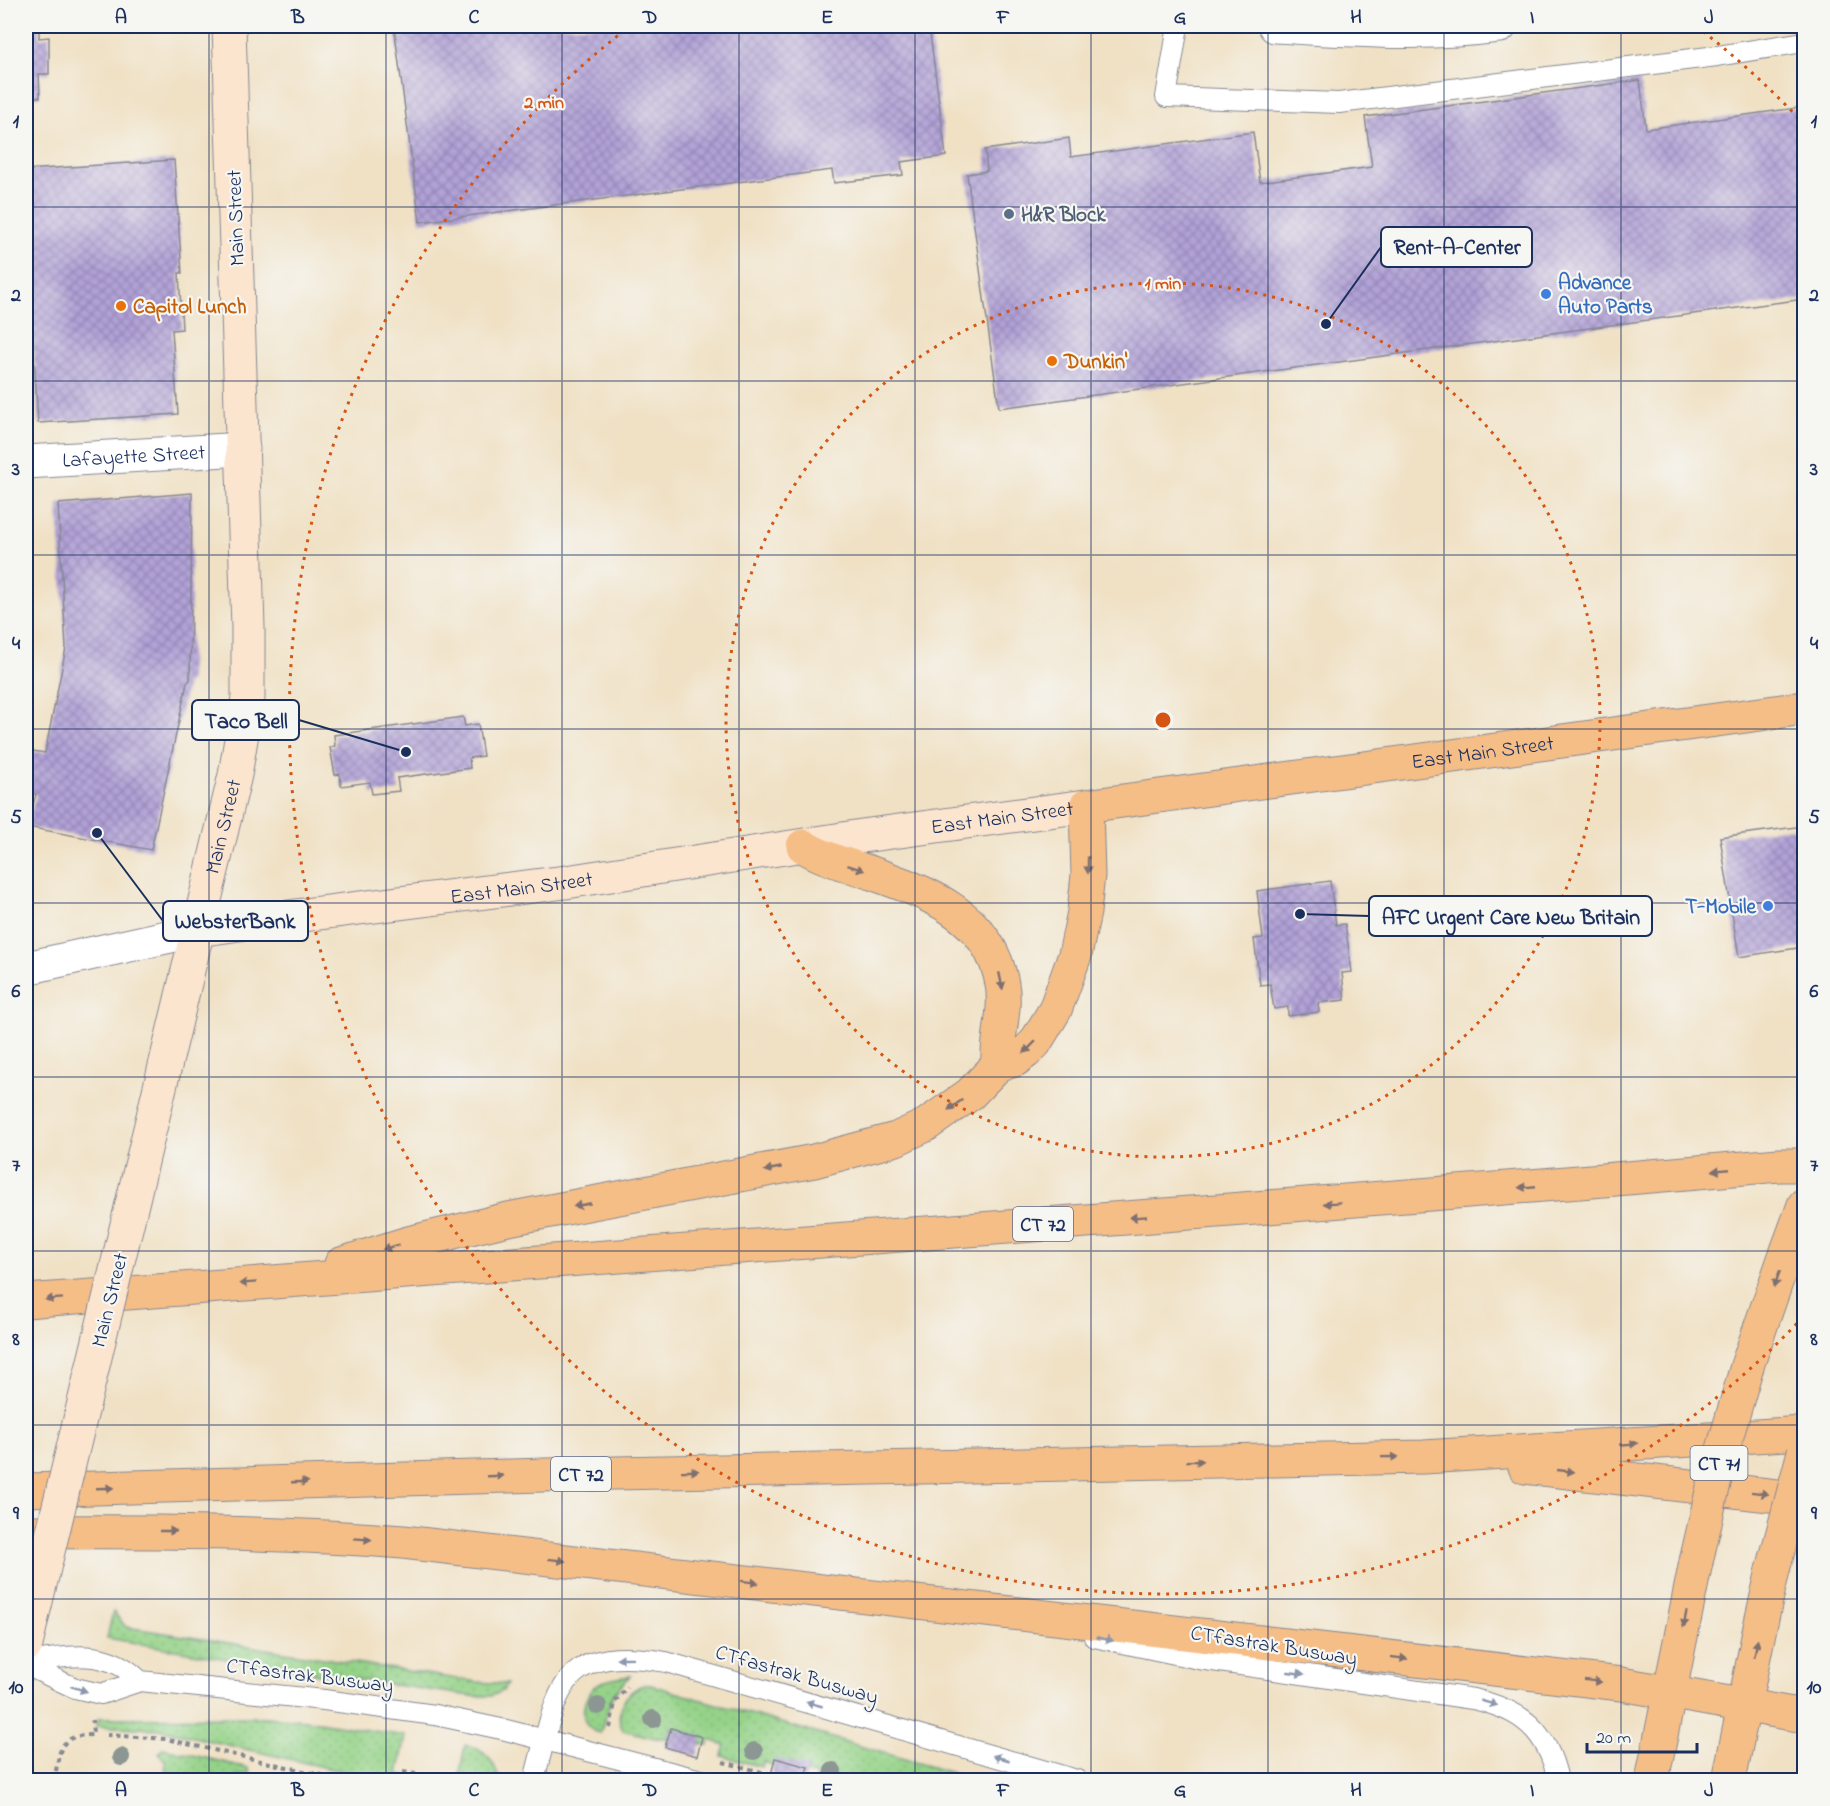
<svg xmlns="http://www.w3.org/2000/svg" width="1830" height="1806" viewBox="0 0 1830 1806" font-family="'Indie Flower',sans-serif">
<defs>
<pattern id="grass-dots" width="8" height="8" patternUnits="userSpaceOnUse" patternTransform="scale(1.5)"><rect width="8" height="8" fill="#96d389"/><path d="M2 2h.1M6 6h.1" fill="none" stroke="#81b579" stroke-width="1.8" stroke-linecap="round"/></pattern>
<pattern id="building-cross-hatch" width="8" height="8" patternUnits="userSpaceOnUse" patternTransform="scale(1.5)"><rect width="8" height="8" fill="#b2a2d7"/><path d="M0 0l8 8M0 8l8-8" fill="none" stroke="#9084b2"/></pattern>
</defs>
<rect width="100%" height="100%" fill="#f6f6f2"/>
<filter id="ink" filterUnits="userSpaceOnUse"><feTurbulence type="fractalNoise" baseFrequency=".0167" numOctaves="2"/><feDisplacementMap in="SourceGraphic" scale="12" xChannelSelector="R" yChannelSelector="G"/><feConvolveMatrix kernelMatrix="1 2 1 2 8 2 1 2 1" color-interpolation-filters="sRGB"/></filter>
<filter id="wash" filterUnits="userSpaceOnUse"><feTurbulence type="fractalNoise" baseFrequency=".008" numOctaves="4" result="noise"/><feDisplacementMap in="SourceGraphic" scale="24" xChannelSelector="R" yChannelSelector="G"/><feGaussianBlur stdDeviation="1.35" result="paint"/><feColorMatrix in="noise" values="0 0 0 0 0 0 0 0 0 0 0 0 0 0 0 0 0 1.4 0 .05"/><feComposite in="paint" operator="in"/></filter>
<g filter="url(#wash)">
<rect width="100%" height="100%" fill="#f0e1c5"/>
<!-- grass -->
<g fill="url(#grass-dots)" stroke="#588174" stroke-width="1.5">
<polygon points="113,1612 126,1627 477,1682 507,1684 503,1691 491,1696 471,1696 284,1669 107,1638"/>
<path d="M630 1676 613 1695 600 1733C576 1729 581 1695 598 1684 607 1679 620 1678 630 1676Z"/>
<path d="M643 1685H651L976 1780H815L816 1775 806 1773 808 1768 773 1765 763 1762 762 1767 722 1756 725 1745 710 1740 708 1745 700 1744 702 1737 671 1728 668 1738H655L623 1730C613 1713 626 1691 643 1685Z"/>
<polygon points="265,1717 306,1720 406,1736 398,1774 432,1780 379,1780 159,1729 96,1726 99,1718"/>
<path d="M465 1745C484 1748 495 1762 499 1780H471L459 1778Z"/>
<polygon points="163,1748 248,1768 250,1773 229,1780 163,1780 166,1776 165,1760 159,1754"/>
</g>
<g id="blocks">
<!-- building -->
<g fill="url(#building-cross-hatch)">
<polygon points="26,26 39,26 39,38 49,37 49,74 39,74 40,97 26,97"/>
<polygon points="394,26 929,26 946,156 901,162 903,175 834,183 832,170 420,222"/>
<polygon points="1640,80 1646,129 1804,107 1804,299 999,408 967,174 987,171 985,150 1069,138 1071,157 1253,132 1260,182 1372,167 1365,117"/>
<polygon points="174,160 182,273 179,273 182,329 172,330 178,414 38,423 26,226 26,170"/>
<polygon points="192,493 190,680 187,683 151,850 27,827 36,794 26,792 26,750 45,753 66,648 58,504"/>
<polygon points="463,717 465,726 478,724 483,756 469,758 470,768 397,778 399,791 372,794 370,782 341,786 340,774 335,775 330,747 335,746 334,735"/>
<polygon points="1804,826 1804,947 1739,957 1720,837"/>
<polygon points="1330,881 1336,925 1345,924 1352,972 1342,973 1345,1000 1318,1003 1319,1012 1288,1016 1288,1007 1274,1009 1270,984 1260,985 1254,939 1263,938 1257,891"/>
<polygon points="671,1728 702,1737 697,1756 665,1747"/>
<polygon points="775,1758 808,1767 804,1780 792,1780 771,1775"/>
</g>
</g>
</g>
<g filter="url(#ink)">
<use href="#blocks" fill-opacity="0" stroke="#868892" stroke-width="1.5"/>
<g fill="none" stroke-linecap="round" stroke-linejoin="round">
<!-- service casing -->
<g stroke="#868892" stroke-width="22">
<g id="service">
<polyline points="1178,26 1166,97 1339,103 1717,56 1804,42"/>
<path d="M1094 1637 1199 1659 1473 1699C1522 1710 1547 1730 1558 1780"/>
<path d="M26 1662C69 1657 106 1646 140 1681"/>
<polyline points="26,1665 75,1688 101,1694 140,1681 324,1700 435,1715 506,1730 701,1780"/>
<path d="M534 1780C558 1693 555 1643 666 1662L1077 1780"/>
</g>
</g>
<!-- minor casing -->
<g stroke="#868892" stroke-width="35">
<g id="minor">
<path d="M1275 26C1351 30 1425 36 1500 26"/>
<path id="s1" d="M26 462 243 449"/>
</g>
</g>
<!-- tertiary casing -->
<g stroke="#868892" stroke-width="35">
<polyline id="tertiary" points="26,968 198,930"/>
</g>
<!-- secondary casing -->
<g stroke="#868892" stroke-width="35">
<g id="secondary">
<path id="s2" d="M198 930 280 918 566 882 862 836 1086 806"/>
<path id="s3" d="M117 1266 235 775 248 698V628L229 26"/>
<polyline points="26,1645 32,1618"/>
</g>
</g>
<!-- primary casing -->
<g stroke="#868892" stroke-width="35">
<g id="primary">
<path id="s4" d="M1086 806 1804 708"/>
<polyline points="1747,1366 1783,1262 1804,1205"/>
<polyline points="1652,1780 1696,1562"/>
<polyline points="1729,1780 1760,1627 1773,1570"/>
</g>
</g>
<!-- motorway casing -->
<g stroke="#868892" stroke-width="35">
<g id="motorway">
<path d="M803 846C823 858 844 864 866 871 926 892 990 914 1002 984 1007 1012 996 1037 998 1065"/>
<polyline points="341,1264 408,1243 508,1219 814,1161 896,1139 926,1125 970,1094 998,1065 1015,1060 1026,1052 1035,1043 1055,1010 1075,955 1084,912 1088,875 1086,806"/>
<path d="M26 1301C610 1255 1195 1216 1779 1165H1804"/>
<polyline points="1525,1467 1804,1499"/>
<polyline points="26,1490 614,1473 1424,1457 1804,1433"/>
<path d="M26 1532C152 1531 277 1532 403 1542L1621 1684 1804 1716"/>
</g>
</g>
<!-- path -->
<g stroke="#868892" stroke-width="4" stroke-dasharray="4.5 4.5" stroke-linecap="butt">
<polyline points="610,1728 615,1702 627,1687"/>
<polyline points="107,1735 166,1739 343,1780"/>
<polyline points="723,1762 793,1780"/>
<polyline points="403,1772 454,1780"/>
<path d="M54 1780C61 1751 56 1735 93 1735L92 1720"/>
<polyline points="255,1780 311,1774"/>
</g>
<!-- service -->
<use href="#service" stroke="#fff" stroke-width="20"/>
<!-- minor -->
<use href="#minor" stroke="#fff" stroke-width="33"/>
<!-- tertiary -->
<use href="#tertiary" stroke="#fff" stroke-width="33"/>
<!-- secondary -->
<use href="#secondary" stroke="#fbe5cf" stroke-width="33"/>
<!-- primary -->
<use href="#primary" stroke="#f6be87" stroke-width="33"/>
<!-- motorway -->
<use href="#motorway" stroke="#f6be87" stroke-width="33"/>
<!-- secondary-bridge casing -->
<g stroke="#868892" stroke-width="35" stroke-linecap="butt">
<polyline id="secondary-bridge" points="32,1618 117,1266"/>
</g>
<!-- primary-bridge casing -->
<g stroke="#868892" stroke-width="35" stroke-linecap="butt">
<g id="primary-bridge">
<polyline points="1696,1562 1717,1470 1747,1366"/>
<polyline points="1773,1570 1804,1452"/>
</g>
</g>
<!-- secondary-bridge -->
<use href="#secondary-bridge" stroke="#fbe5cf" stroke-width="33"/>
<!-- primary-bridge -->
<use href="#primary-bridge" stroke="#f6be87" stroke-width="33"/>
</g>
<!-- trees -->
<g fill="#8c9692">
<circle cx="598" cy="1706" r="9"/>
<circle cx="653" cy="1719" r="9"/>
<circle cx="754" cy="1751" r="9"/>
<circle cx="121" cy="1757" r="9"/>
<circle cx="833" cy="1771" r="9"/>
</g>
<!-- one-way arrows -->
<defs><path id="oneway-solid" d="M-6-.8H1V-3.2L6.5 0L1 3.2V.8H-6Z" transform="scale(1.5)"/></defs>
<g fill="#7e6f70">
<use href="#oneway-solid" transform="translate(1088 865) rotate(90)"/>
<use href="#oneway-solid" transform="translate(856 868) rotate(18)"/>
<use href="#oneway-solid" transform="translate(1001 981) rotate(78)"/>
<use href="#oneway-solid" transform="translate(1030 1047) rotate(135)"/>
<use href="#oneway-solid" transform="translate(955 1105) rotate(144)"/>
<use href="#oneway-solid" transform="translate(773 1169) rotate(169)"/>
<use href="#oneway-solid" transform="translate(1721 1170) rotate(175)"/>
<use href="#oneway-solid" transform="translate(1527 1187) rotate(175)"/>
<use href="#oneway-solid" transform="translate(1332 1203) rotate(176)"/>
<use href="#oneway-solid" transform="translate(582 1205) rotate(169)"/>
<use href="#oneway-solid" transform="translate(1138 1217) rotate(176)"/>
<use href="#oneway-solid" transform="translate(391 1247) rotate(163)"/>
<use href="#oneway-solid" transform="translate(1777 1279) rotate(109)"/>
<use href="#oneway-solid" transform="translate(248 1283) rotate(176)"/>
<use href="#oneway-solid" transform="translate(54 1299) rotate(176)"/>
<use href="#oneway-solid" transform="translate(1629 1444) rotate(-4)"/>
<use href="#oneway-solid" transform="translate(1390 1457) rotate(-1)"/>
<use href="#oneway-solid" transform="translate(1195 1461) rotate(-1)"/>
<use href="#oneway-solid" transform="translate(690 1471) rotate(-1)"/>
<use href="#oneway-solid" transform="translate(1566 1471) rotate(6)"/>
<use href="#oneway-solid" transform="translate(495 1476) rotate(-2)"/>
<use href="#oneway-solid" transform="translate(300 1482) rotate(-2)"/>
<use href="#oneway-solid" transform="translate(105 1488) rotate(-2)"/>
<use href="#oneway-solid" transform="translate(1760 1493) rotate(7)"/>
<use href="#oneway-solid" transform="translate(168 1531)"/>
<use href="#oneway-solid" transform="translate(363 1539) rotate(4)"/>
<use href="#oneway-solid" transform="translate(557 1560) rotate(7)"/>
<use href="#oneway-solid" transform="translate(750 1582) rotate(7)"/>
<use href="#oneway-solid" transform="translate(1685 1619) rotate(101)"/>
<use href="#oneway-solid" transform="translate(1756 1648) rotate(-79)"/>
<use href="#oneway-solid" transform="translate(1399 1658) rotate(7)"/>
<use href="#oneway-solid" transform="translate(1593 1681) rotate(7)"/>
</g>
<g fill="#8d97ae">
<use href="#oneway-solid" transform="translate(1105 1639) rotate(12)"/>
<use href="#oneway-solid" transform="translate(625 1658) rotate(179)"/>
<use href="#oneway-solid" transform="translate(1296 1673) rotate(8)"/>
<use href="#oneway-solid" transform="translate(79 1689) rotate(18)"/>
<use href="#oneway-solid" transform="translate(1489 1703) rotate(16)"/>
<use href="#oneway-solid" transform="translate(814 1704) rotate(-164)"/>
<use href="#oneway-solid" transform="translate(1001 1758) rotate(-164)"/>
</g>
</g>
<!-- grid -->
<path fill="none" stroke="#1b2f5e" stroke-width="1.5" stroke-opacity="0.55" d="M209 26V1780M386 26V1780M562 26V1780M739 26V1780M915 26V1780M1091 26V1780M1268 26V1780M1444 26V1780M1621 26V1780M26 207H1804M26 381H1804M26 555H1804M26 729H1804M26 903H1804M26 1077H1804M26 1251H1804M26 1425H1804M26 1599H1804"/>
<!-- distance rings -->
<g fill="none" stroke="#d45514" stroke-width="3" stroke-dasharray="3 6">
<circle cx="1163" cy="720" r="437"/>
<path d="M1803 1317A875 875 0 1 1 630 26M1696 26A875 875 0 0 1 1803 123"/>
</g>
<!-- markers -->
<circle fill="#5c6f8a" stroke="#f6f6f2" stroke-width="2" cx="1009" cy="214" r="6"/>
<g fill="#3f7fe0" stroke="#f6f6f2" stroke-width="2">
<circle cx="1546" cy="294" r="6"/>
<circle cx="1768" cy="906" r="6"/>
</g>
<g fill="#e8710a" stroke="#f6f6f2" stroke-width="2">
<circle cx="121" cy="306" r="6"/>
<circle cx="1052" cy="361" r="6"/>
</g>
<g text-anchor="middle" stroke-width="4.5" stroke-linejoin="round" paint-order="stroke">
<!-- shield labels -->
<g fill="#f6f6f2" stroke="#5d6b8a" stroke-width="1.5">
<rect x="1013" y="1207" width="60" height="34" rx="4.5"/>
<rect x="1690.5" y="1446" width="57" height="34" rx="4.5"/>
<rect x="551" y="1457" width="60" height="34" rx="4.5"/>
</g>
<g font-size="20" font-weight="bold" fill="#1b2f5e">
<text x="1043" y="1231">CT 72</text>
<text x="1719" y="1470">CT 71</text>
<text x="581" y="1481">CT 72</text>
</g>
<!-- service labels -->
<g font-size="21" font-weight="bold" fill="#4e5e75" stroke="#f6f6f2" text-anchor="start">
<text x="1021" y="221">H&amp;R Block</text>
</g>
<!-- street labels -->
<g font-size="21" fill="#1b2f5e" stroke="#f6f6f2">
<text transform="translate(235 218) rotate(-92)" y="7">Main Street</text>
<text dy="7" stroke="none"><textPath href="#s1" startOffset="108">Lafayette Street</textPath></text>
<text dy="7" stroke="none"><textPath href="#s4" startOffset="400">East Main Street</textPath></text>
<text dy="7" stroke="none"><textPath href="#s2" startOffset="812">East Main Street</textPath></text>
<text dy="7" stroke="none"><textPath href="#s3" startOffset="452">Main Street</textPath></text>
<text dy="7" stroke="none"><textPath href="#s2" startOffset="326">East Main Street</textPath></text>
<text transform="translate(109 1300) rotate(-76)" y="7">Main Street</text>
<text transform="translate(1274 1645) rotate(9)" y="7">CTfastrak Busway</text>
<text transform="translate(797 1674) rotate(16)" y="7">CTfastrak Busway</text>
<text transform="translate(310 1675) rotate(7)" y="7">CTfastrak Busway</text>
</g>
<!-- shop labels -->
<g font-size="21" font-weight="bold" fill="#366cbe" stroke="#f6f6f2" text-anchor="start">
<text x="1558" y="289">Advance<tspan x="1558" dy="24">Auto Parts</tspan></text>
<text x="1756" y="913" text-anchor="end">T-Mobile</text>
</g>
<!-- food labels -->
<g font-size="21" font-weight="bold" fill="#c56008" stroke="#f6f6f2" text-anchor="start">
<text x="133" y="313">Capitol Lunch</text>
<text x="1064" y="368">Dunkin'</text>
</g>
</g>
<circle cx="1163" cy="720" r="9" fill="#d45514" stroke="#f6f6f2" stroke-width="3"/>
<g font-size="18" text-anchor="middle" font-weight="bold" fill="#d45514" stroke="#f6f6f2" stroke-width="4.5" stroke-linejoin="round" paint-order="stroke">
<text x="544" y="108">2 min</text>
<text x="1163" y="289">1 min</text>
</g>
<!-- callouts -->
<path fill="none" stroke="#1b2f5e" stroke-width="2" d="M1326 324L1381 247M406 752L299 720M1300 914L1369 916M97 833L163 921"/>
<g fill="#1b2f5e" stroke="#f6f6f2" stroke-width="2">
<circle cx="1326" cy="324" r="6"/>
<circle cx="406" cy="752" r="6"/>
<circle cx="1300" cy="914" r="6"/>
<circle cx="97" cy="833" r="6"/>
</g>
<g fill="#f6f6f2" stroke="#1b2f5e" stroke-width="2">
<rect x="1381" y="227" width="151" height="40" rx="6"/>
<rect x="192" y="700" width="107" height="40" rx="6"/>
<rect x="1369" y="896" width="283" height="40" rx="6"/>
<rect x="163" y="901" width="145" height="40" rx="6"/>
</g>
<g font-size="22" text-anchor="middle" font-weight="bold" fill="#1b2f5e">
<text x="1457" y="254">Rent-A-Center</text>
<text x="246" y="728">Taco Bell</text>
<text x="1511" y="924">AFC Urgent Care New Britain</text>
<text x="235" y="928">WebsterBank</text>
</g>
<!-- margin -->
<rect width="1830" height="1806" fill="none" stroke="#f6f6f2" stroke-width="66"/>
<!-- scale -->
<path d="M1587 1743v9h110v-9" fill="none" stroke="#1b2f5e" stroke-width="3"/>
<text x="1596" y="1743" font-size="18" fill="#1b2f5e" stroke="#f6f6f2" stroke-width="4.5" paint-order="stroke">20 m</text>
<rect x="33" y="33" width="1764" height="1740" fill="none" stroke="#1b2f5e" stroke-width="2"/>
<g font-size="20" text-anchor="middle" font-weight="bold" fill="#1b2f5e">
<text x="121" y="23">A</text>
<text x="298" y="23">B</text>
<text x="474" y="23">C</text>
<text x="650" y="23">D</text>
<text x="827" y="23">E</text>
<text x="1003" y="23">F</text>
<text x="1180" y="23">G</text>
<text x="1356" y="23">H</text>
<text x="1532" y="23">I</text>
<text x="1709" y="23">J</text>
<text x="16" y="127">1</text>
<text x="1814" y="127">1</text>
<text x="16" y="301">2</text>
<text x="1814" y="301">2</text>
<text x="16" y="475">3</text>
<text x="1814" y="475">3</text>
<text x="16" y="649">4</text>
<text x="1814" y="649">4</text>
<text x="16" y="823">5</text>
<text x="1814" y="823">5</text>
<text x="16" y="997">6</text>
<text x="1814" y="997">6</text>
<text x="16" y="1171">7</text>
<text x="1814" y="1171">7</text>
<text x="16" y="1345">8</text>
<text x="1814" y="1345">8</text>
<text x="16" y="1519">9</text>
<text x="1814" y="1519">9</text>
<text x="16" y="1693">10</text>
<text x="1814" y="1693">10</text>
<text x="121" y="1796">A</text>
<text x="298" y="1796">B</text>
<text x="474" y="1796">C</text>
<text x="650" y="1796">D</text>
<text x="827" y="1796">E</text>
<text x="1003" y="1796">F</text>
<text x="1180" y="1796">G</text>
<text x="1356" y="1796">H</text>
<text x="1532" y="1796">I</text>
<text x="1709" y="1796">J</text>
</g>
</svg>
